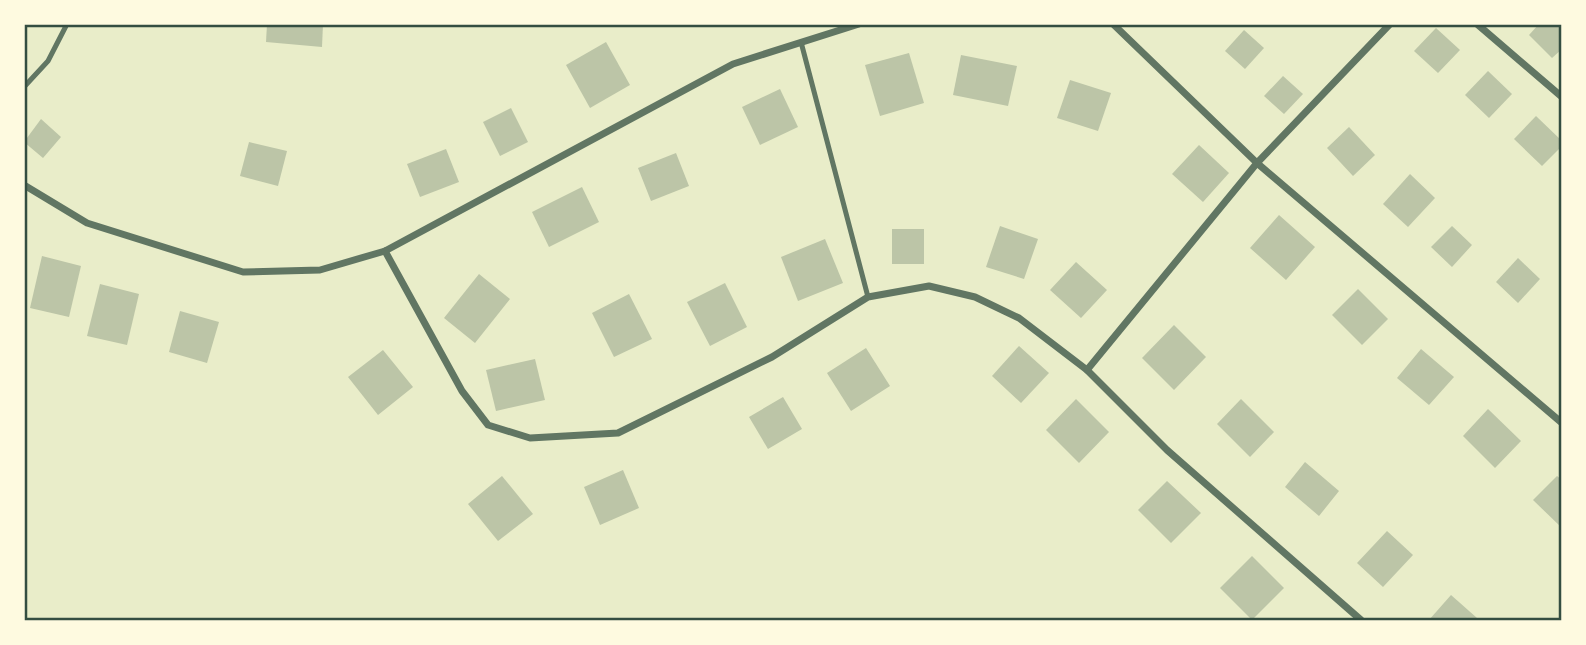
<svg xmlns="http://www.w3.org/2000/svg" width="1586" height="645" viewBox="0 0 1586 645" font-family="'Times New Roman',serif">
<rect width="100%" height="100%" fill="#e9edc9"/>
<!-- building -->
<g fill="#bcc5a7">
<polygon points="267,24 323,24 322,47 266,42"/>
<polygon points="1539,24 1558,24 1562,28 1562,49 1552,58 1529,35"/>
<polygon points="1436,28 1460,50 1438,73 1414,51"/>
<polygon points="1244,30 1264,48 1245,69 1225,51"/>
<polygon points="606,42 630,85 590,108 566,65"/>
<polygon points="909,53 924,103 880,116 865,65"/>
<polygon points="961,55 1017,66 1008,106 953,95"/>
<polygon points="1488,71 1512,94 1489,118 1465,95"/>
<polygon points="1283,76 1303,94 1284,114 1264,96"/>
<polygon points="1070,80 1111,93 1098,131 1057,118"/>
<polygon points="780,89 798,127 760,145 742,107"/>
<polygon points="511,108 528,142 500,156 483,122"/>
<polygon points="1536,116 1562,141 1562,146 1542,166 1514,139"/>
<polygon points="41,119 61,137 43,158 24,142"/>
<polygon points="1349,127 1375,155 1353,176 1327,148"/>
<polygon points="249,142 287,151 278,186 240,176"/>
<polygon points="1199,145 1229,173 1203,202 1172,174"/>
<polygon points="446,149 459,182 420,197 407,164"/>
<polygon points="676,153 689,186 651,201 638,168"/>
<polygon points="1410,174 1435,198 1408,227 1383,204"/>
<polygon points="582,187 599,222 549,247 532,212"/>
<polygon points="1279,215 1315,247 1286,280 1250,248"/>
<polygon points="1000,226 1038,239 1024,279 986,267"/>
<polygon points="1452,226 1472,245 1452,267 1431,247"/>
<rect x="892" y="229" width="32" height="35"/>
<polygon points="825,239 843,283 798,301 781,257"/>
<polygon points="42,256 81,266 69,317 30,308"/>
<polygon points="1518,258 1540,279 1518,303 1496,282"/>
<polygon points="1076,262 1107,290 1081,318 1050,290"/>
<polygon points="479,274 510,299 475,343 444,318"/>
<polygon points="725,283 747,327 710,346 687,302"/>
<polygon points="100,284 139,294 127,345 87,336"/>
<polygon points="1358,289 1388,319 1362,345 1332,315"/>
<polygon points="629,294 652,339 614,357 592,313"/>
<polygon points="180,311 219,322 207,363 169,352"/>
<polygon points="1174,325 1206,357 1174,390 1142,358"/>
<polygon points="1019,346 1049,373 1021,403 992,376"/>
<polygon points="866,348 890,386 851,411 827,373"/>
<polygon points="1421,349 1454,377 1429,405 1397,378"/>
<polygon points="383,350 413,387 378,415 348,377"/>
<polygon points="535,359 545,400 496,411 486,370"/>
<polygon points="783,397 802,429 768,449 749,417"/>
<polygon points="1076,399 1109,432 1079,463 1046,430"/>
<polygon points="1241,399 1274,432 1250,457 1217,424"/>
<polygon points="1488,409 1521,441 1495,468 1463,436"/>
<polygon points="1305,462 1339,491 1319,516 1285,487"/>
<polygon points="623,470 639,508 600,525 584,487"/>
<polygon points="502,476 533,514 498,541 468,504"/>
<polygon points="1557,476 1562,480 1562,528 1533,500"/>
<polygon points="1167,481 1201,513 1171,543 1138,510"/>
<polygon points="1387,531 1413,555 1383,587 1357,563"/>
<polygon points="1252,556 1284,588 1252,620 1220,588"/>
<polygon points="1451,595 1477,618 1475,620 1429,620"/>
</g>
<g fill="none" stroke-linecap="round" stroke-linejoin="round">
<!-- service -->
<g stroke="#617663" stroke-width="5">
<polyline points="801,42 868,297"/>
<polyline points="24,87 48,61 67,24"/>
</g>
<!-- minor -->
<g stroke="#617663" stroke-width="7">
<polyline points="1113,24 1257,163 1562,423"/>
<polyline points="1477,24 1562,97"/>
<polyline points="24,185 87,223 243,272 320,270 385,251 733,64 859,24"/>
<polyline points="385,251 462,391 488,425 530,438 618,433 772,357 868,297 929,286 975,297 1019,318 1087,370 1167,450 1361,620"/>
<polyline points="1087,370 1257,163 1390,24"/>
</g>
</g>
<!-- border -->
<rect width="1586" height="645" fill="none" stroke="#fefae0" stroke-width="52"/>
<rect x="26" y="26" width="1534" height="593" fill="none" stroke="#344e41" stroke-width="2.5"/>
</svg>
